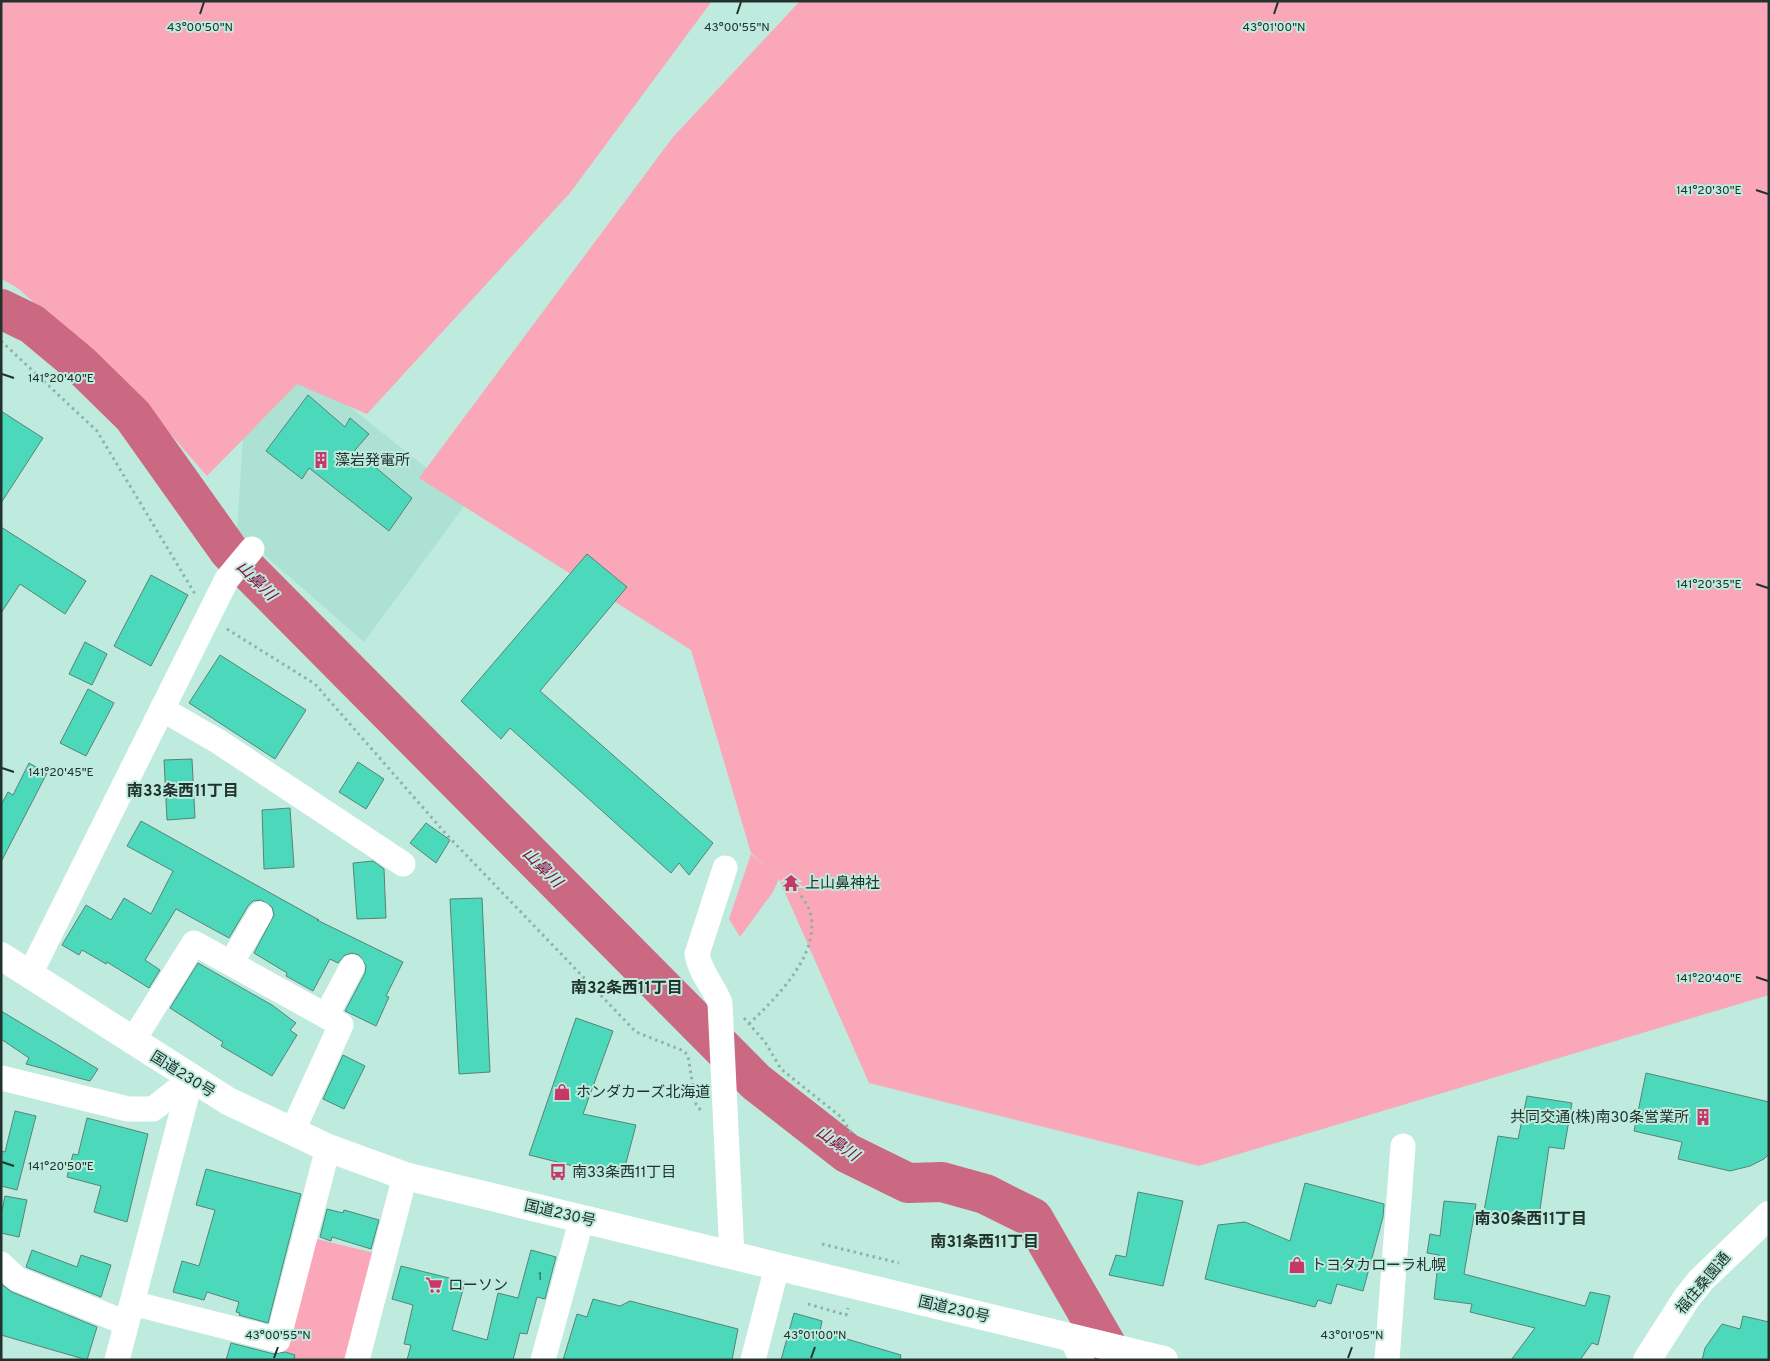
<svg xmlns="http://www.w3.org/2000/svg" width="1770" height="1361" viewBox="0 0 1770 1361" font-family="Overpass,'Noto Sans JP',sans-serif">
<rect width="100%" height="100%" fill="#bfebde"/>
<!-- built -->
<polygon fill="#ace1d3" points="300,367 468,501 364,642 237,531 243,436"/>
<!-- green -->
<g fill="#fba7ba">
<polygon points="1,1 712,1 570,193 367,414 297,384 207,476 118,374 16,287 1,279"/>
<polygon points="800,1 1769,1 1769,995 1199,1166 869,1083 779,879 773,892 740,937 729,919 751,854 771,871 751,853 691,650 419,478 673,137"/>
<polygon points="313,1238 374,1253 347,1360 283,1360"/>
</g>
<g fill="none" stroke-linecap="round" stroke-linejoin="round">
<!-- river -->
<polyline stroke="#cb6882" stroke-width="40" points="1,309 32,324 80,364 133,416 229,551 756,1082 847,1153 908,1183 942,1182 985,1194 1033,1218 1115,1360"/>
</g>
<!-- building -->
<g fill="#4cd8ba" stroke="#598277">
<polygon points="308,395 345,427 350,418 369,434 355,450 412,498 389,531 309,468 302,479 266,451"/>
<polygon points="1,411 43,438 1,503"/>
<polygon points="1,527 86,581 65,614 20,584 1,613"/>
<polygon points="587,554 627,587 540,691 713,843 689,875 679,863 671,873 510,728 501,739 461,701"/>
<polygon points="151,575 188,595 151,666 114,646"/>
<polygon points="85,642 107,654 92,685 69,674"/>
<polygon points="220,655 306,710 275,759 189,703"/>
<polygon points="88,689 114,703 86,756 60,743"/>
<polygon points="192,759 195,818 167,820 164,760"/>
<polygon points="358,762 384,779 366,809 339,792"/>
<polygon points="29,763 47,773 1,862 1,805 8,792 13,795"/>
<polygon points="290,808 294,867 264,869 262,810"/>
<polygon points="141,821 319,920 317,920 403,962 386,996 389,997 376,1026 345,1011 365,973 366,966 359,955 352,953 345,955 338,963 330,959 313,991 286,976 287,973 254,953 274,915 272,907 261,900 253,901 248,906 229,938 176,909 145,960 160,970 149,988 107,962 106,964 82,950 79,955 62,945 86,905 111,920 124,898 151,914 173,871 127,846"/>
<polygon points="426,823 450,840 436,863 410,843"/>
<polygon points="373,861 384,869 386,918 357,919 353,863"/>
<polygon points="482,898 490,1072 459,1074 450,899"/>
<polygon points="198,963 272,1005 296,1023 290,1030 297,1035 272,1076 221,1046 223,1042 170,1008"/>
<polygon points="1,1011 98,1069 90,1081 26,1064 29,1058 1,1039"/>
<polygon points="576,1018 613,1031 583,1114 636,1125 622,1178 529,1155"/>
<polygon points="343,1055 365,1066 344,1109 323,1099"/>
<polygon points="1646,1073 1769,1102 1769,1154 1764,1159 1750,1166 1730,1171 1678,1159 1682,1142 1634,1131"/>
<polygon points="1527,1096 1572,1103 1564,1149 1549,1147 1538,1223 1483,1216 1498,1136 1518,1139"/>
<polygon points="15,1111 36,1116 17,1190 1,1186 1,1151 5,1152"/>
<polygon points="87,1118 148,1134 127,1222 94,1212 101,1186 67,1177 73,1154 78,1155"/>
<polygon points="206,1169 301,1194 268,1323 239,1315 240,1313 236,1312 239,1302 207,1292 204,1300 173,1292 182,1261 199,1266 215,1210 196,1205"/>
<polygon points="1305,1183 1384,1204 1383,1217 1363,1291 1337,1284 1331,1304 1318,1300 1315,1307 1205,1279 1218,1225 1245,1222 1290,1241"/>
<polygon points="1138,1192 1183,1201 1163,1286 1109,1275 1116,1255 1126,1257"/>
<polygon points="5,1196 27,1200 19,1237 1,1233 1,1215"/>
<polygon points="1444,1201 1476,1204 1464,1274 1585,1306 1590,1292 1610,1296 1598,1345 1592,1343 1580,1360 1511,1360 1535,1328 1470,1312 1472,1304 1434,1299 1439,1255 1427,1253 1430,1234 1440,1236"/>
<polygon points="327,1209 343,1213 344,1210 379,1220 371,1249 332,1237 331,1241 320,1237"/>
<polygon points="32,1250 77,1267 81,1255 111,1265 101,1297 26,1267"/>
<polygon points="531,1250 556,1257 545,1299 537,1297 527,1334 520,1333 513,1360 407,1360 411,1345 404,1344 413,1305 392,1299 401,1266 465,1282 452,1330 487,1340 498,1293 518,1298"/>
<polygon points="1,1284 12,1292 97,1327 87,1360 1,1335"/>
<polygon points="593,1299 620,1306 630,1301 738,1329 732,1360 563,1360 577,1314 587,1317"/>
<polygon points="794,1313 822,1321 820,1331 901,1355 900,1360 781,1360"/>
<polygon points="1743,1316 1769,1322 1769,1360 1702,1360 1705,1348 1722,1324 1740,1329"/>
<polygon points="231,1343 274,1354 285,1352 295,1355 294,1360 226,1360"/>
</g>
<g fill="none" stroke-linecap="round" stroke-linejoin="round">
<!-- path -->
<g stroke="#8eb2a8" stroke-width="3" stroke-dasharray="2.5 4" stroke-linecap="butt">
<polyline points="1,341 97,431 195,594"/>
<polyline points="227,629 315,684 446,834 636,1032 684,1051 688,1056 696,1104 702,1112"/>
<polyline points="744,1018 765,1042 781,1069 841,1117 852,1134"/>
<path d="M749 1024C776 998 822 953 810 912 808 905 802 898 799 892"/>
<polyline points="822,1244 899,1263"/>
<polyline points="808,1304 846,1315 848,1308"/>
</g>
<!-- minor -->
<g stroke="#fff" stroke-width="25">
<polyline points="162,709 219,742 403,864"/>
<path d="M725 868 697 954C700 973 713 985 720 1003L732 1256"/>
<polyline points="231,963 260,914"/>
<polyline points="30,974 227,579 252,549"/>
<polyline points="326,1016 352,967"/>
<polyline points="132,1042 194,943 326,1016 341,1025 292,1132"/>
<polyline points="1,1078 128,1109 153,1109 191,1079"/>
<polyline points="1,1264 17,1279 126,1323"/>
<polyline points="132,1303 278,1340 328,1148"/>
<polyline points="1071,1337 1082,1360"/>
<polyline points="117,1360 191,1079"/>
<polyline points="357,1360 405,1176"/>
<polyline points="543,1360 582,1218"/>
<polyline points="753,1360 777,1267"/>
<polyline points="1387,1360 1403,1146"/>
</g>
<!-- tertiary -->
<polyline stroke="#fff" stroke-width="28" points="1647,1360 1686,1299 1701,1280 1769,1215"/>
<!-- trunk -->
<polyline stroke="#fff" stroke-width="28" points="1,956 228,1101 328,1148 405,1176 1164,1360"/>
</g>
<!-- ticks -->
<path fill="none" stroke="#22332e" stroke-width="2" d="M200 14 204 2M737 14 741 2M1274 14 1278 2M1756 190 1768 194M2 374 14 378M1756 584 1768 588M2 768 14 772M1756 977 1768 981M2 1162 14 1166M274 1358 278 1347M811 1358 815 1347M1348 1358 1352 1347"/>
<!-- icons -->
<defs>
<g id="building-bare" transform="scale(1.35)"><path d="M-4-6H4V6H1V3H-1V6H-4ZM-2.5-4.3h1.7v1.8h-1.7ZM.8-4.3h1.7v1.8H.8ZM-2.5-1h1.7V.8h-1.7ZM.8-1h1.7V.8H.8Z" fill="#c53868" stroke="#bfebde" stroke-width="2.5" paint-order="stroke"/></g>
<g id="temple-bare" transform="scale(1.35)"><path d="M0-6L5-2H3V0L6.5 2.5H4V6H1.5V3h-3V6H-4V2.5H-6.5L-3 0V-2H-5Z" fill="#c53868" stroke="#bfebde" stroke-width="2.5" paint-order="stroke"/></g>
<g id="shop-bare" transform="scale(1.35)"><path d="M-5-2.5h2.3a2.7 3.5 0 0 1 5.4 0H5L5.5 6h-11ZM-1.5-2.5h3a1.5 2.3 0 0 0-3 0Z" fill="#c53868" stroke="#bfebde" stroke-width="2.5" paint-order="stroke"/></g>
<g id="bus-bare" transform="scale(1.35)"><path d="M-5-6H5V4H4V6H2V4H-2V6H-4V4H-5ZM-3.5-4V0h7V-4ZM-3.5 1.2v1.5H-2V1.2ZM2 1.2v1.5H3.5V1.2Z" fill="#c53868" stroke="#bfebde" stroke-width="2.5" paint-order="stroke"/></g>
<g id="supermarket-bare" transform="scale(1.35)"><path d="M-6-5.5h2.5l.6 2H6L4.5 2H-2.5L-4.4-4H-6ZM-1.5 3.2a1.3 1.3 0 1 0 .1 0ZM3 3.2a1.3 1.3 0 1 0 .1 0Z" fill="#c53868" stroke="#bfebde" stroke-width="2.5" paint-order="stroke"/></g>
</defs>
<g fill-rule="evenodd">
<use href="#building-bare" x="321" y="460"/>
<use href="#temple-bare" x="791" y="883"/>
<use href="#shop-bare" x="562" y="1092"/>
<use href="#building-bare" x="1703" y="1117"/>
<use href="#bus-bare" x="558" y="1172"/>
<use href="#shop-bare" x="1297" y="1265"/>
<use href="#supermarket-bare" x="434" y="1285"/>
</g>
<g text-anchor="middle" stroke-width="4" stroke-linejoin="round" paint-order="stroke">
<!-- number labels -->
<g font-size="12" fill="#2c5c51">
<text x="540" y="1280">1</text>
</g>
<!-- poi labels -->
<g font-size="15" fill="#22332e" stroke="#bfebde" text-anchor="start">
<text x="335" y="465">藻岩発電所</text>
<text x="805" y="888">上山鼻神社</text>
<text x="576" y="1097">ホンダカーズ北海道</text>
<text x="1689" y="1122" text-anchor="end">共同交通(株)南30条営業所</text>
<text x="572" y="1177">南33条西11丁目</text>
<text x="1311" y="1270">トヨタカローラ札幌</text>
<text x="448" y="1290">ローソン</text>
</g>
<!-- street labels -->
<g font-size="15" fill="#22332e" stroke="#bfebde">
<text transform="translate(183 1074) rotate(32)" y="5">国道230号</text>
<text transform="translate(560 1213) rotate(13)" y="5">国道230号</text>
<text transform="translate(1703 1283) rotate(-50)" y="5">福住桑園通</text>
<text transform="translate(954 1309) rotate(13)" y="5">国道230号</text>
</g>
<!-- water labels -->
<g font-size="16" font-style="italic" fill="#8c0f42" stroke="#bfebde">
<text transform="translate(257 580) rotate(45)" y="6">山鼻川</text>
<text transform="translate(543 867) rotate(45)" y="6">山鼻川</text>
<text transform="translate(838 1143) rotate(35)" y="6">山鼻川</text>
</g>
<!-- neighbourhood labels -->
<g font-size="16" font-weight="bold" fill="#22332e" stroke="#bfebde">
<text x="183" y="796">南33条西11丁目</text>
<text x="627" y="993">南32条西11丁目</text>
<text x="1531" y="1224">南30条西11丁目</text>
<text x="985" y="1247">南31条西11丁目</text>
</g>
</g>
<g font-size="12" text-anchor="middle" fill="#22332e" stroke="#bfebde" stroke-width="4" stroke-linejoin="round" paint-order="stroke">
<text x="737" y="31">43°00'55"N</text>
<text x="1274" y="31">43°01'00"N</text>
<text x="200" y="31">43°00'50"N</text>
<text x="1709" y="194">141°20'30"E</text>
<text x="61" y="382">141°20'40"E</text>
<text x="1709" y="588">141°20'35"E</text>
<text x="61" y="776">141°20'45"E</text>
<text x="1709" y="982">141°20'40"E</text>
<text x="61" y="1170">141°20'50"E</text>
<text x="278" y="1339">43°00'55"N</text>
<text x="815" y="1339">43°01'00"N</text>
<text x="1352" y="1339">43°01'05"N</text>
</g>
<!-- border -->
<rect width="1770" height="1361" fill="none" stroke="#22332e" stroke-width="5"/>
</svg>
